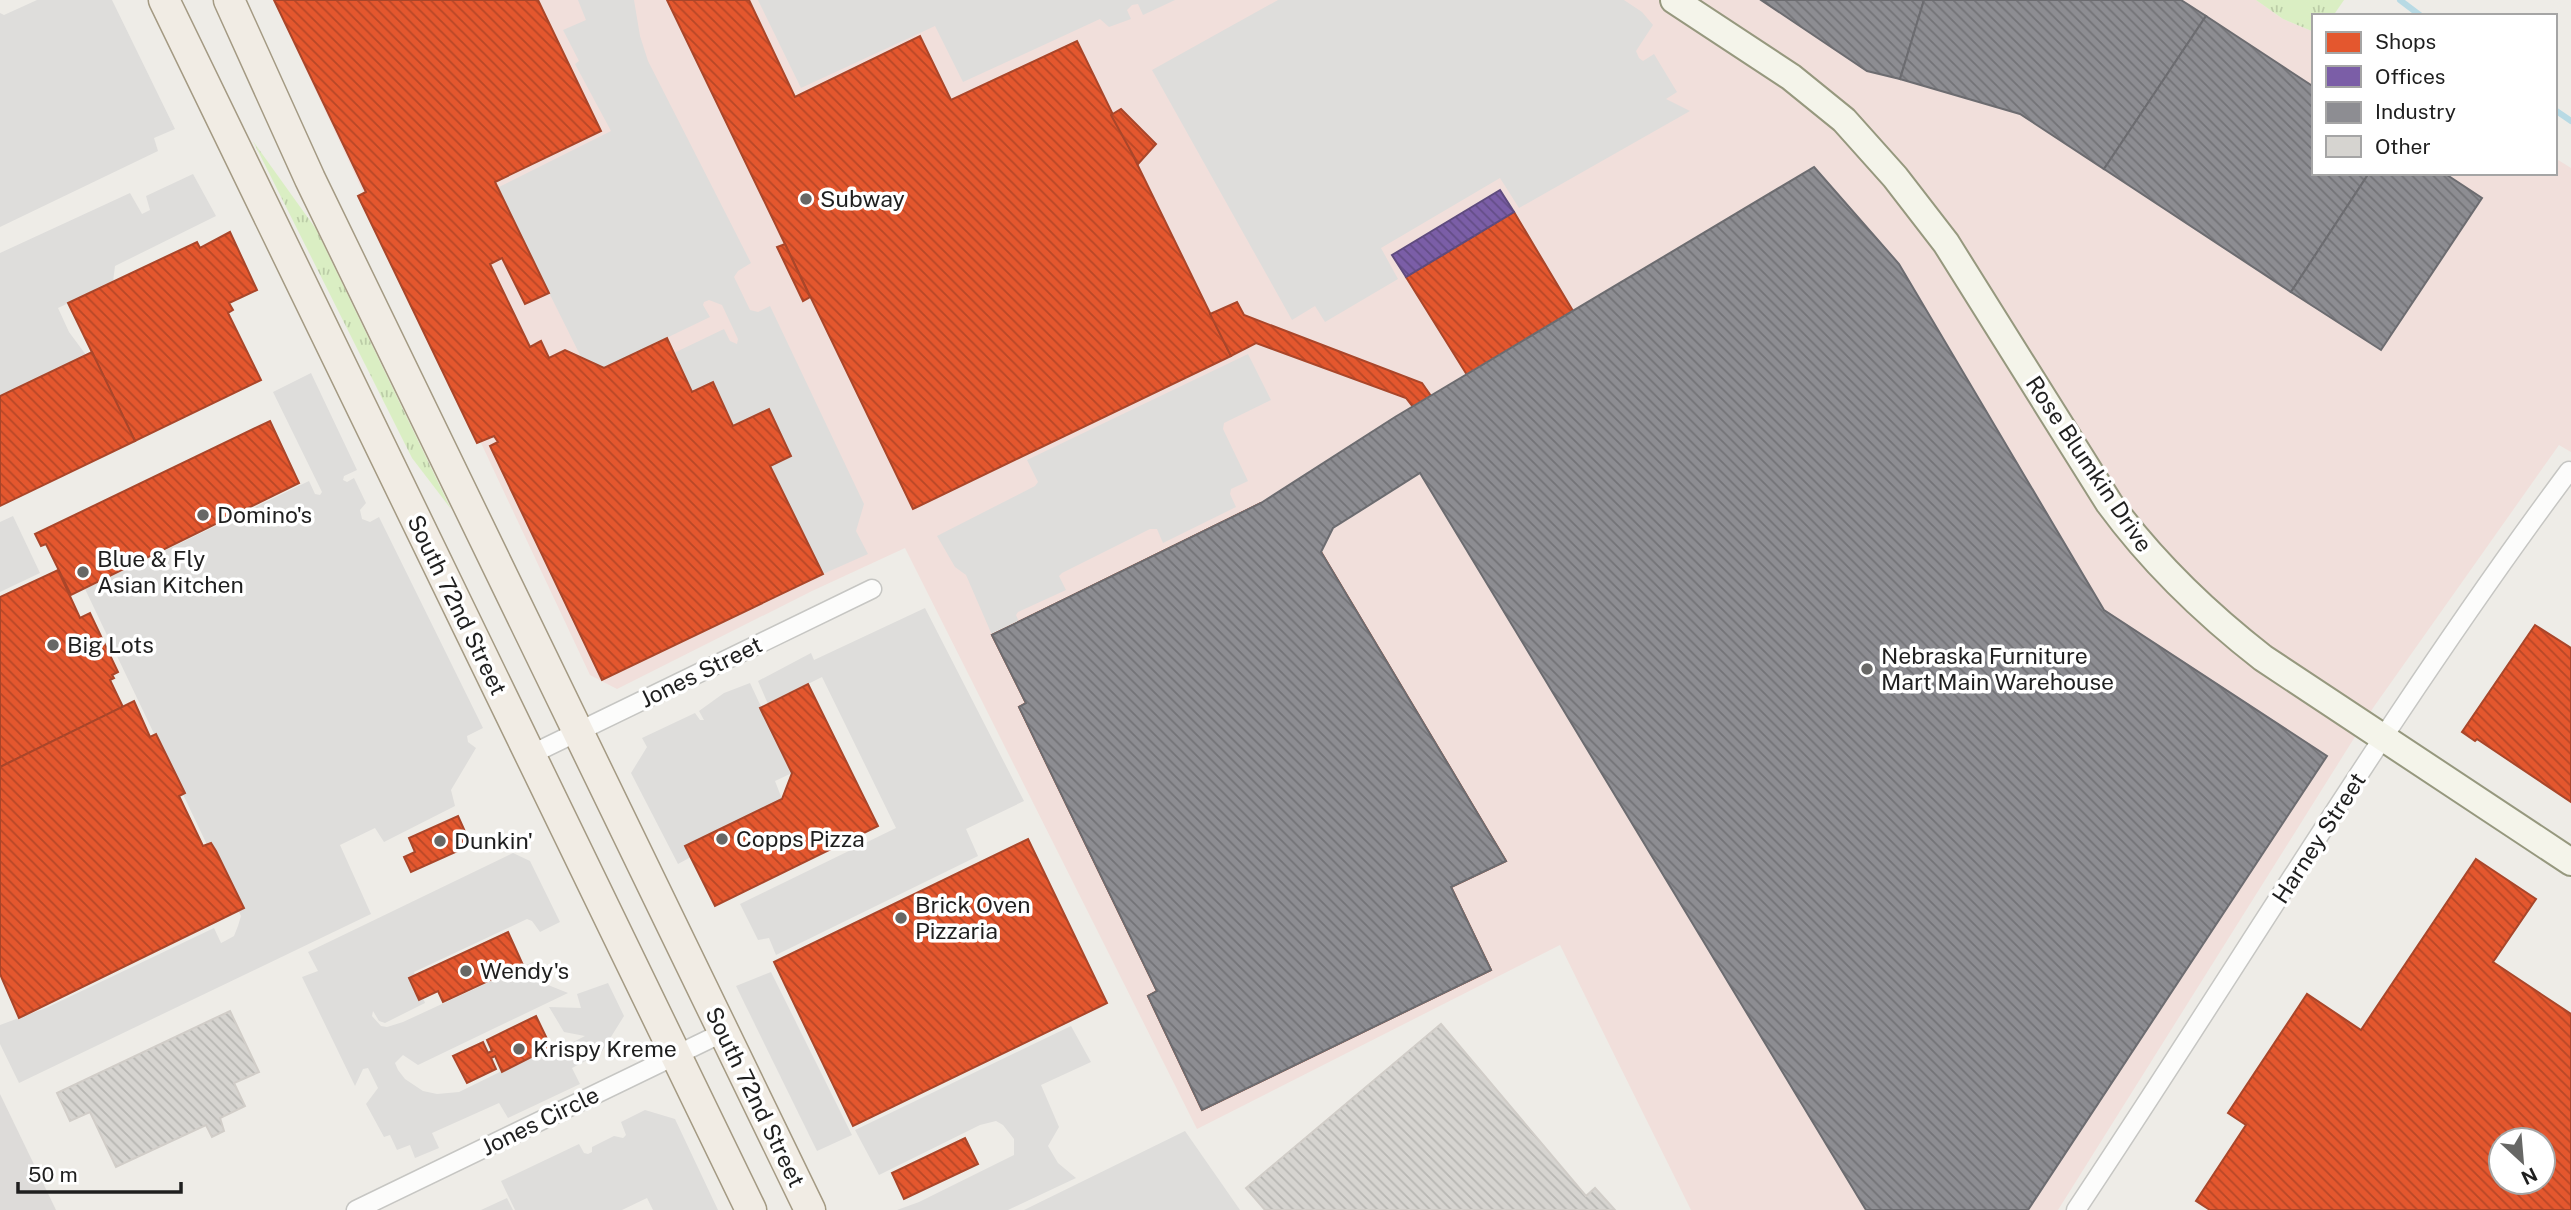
<svg xmlns="http://www.w3.org/2000/svg" width="2571" height="1210" viewBox="0 0 2571 1210" font-family="'Public Sans',sans-serif">
<defs>
<pattern id="grass-tufts" width="24" height="20" patternUnits="userSpaceOnUse" patternTransform="scale(1.75)"><rect width="24" height="20" fill="#daeec3"/><path d="M3 7l-1-3M5 7V3M7 7l1-3M15 17l-1-3M17 17v-4M19 17l1-3" fill="none" stroke="#bbcca7"/></pattern>
<pattern id="shops-back-hatch" width="6" height="6" patternUnits="userSpaceOnUse" patternTransform="scale(1.75)"><rect width="6" height="6" fill="#e4572e"/><path d="M-1 5l2 2M0 0l6 6M5-1l2 2" fill="none" stroke="#b84727"/></pattern>
<pattern id="offices-back-hatch" width="6" height="6" patternUnits="userSpaceOnUse" patternTransform="scale(1.75)"><rect width="6" height="6" fill="#7b5ea7"/><path d="M-1 5l2 2M0 0l6 6M5-1l2 2" fill="none" stroke="#644d87"/></pattern>
<pattern id="industry-back-hatch" width="6" height="6" patternUnits="userSpaceOnUse" patternTransform="scale(1.75)"><rect width="6" height="6" fill="#8d8d92"/><path d="M-1 5l2 2M0 0l6 6M5-1l2 2" fill="none" stroke="#737377"/></pattern>
<pattern id="building-back-hatch" width="6" height="6" patternUnits="userSpaceOnUse" patternTransform="scale(1.75)"><rect width="6" height="6" fill="#d6d4d0"/><path d="M-1 5l2 2M0 0l6 6M5-1l2 2" fill="none" stroke="#b7b6b2"/></pattern>
</defs>
<rect width="100%" height="100%" fill="#eeece7"/>
<!-- residential -->
<polygon fill="#dddbd9" points="0,1094 56,1210 0,1210"/>
<!-- commercial -->
<polygon fill="#f1dfdb" points="273,0 2256,0 2283,19 2314,32 2314,173 2555,173 2555,158 2571,168 2571,452 2559,445 2373,708 2058,1210 1691,1210 1560,945 1197,1129 905,548 812,591 617,689 590,675"/>
<!-- grass -->
<g fill="url(#grass-tufts)">
<polygon points="2256,0 2344,0 2333,16 2314,16 2314,32 2283,19"/>
<polygon points="253,141 316,229 451,509 412,458"/>
</g>
<!-- parking -->
<g fill="#dedddb">
<polygon points="37,0 112,0 175,129 154,138 158,151 0,227 0,13 4,15"/>
<polygon points="578,0 634,0 640,36 648,61 751,263 738,271 734,277 750,310 758,312 770,306 864,504 856,531 868,554 823,574 770,466 791,455 769,410 733,426 713,382 692,392 674,353 724,329 730,341 737,344 738,339 722,305 709,300 704,302 703,305 710,317 604,368 581,357 497,188 611,131 575,64 579,61 563,30 586,20"/>
<polygon points="758,0 1175,0 1143,15 1138,4 1132,5 1127,10 1131,19 1109,27 1100,19 963,82 935,26 801,88"/>
<polygon points="1278,0 1624,0 1642,12 1653,25 1636,51 1639,58 1643,61 1654,54 1677,92 1666,99 1690,111 1519,208 1500,178 1381,248 1398,279 1325,322 1315,306 1292,320 1152,70"/>
<polygon points="193,174 216,216 115,266 113,282 58,308 69,332 86,355 0,396 0,253 130,193 142,214 150,210 146,196"/>
<polygon points="1248,354 1271,400 1224,423 1223,429 1248,481 1231,489 1230,494 1236,507 1163,543 1157,529 1150,529 1062,573 1059,576 1066,590 1018,612 1016,615 1019,622 992,635 966,575 955,567 937,536 1035,486 1038,482 1027,460"/>
<polygon points="311,373 357,470 344,476 343,480 347,482 354,478 366,503 360,510 362,519 370,522 379,517 483,728 467,736 468,742 476,748 451,790 455,806 384,842 375,828 340,845 371,914 19,1083 0,1044 0,1025 46,1008 214,928 221,943 225,941 234,936 238,926 241,916 85,589 309,481 315,494 320,495 322,492 273,392"/>
<polygon points="13,516 40,573 0,592 0,522"/>
<polygon points="925,608 1024,801 966,829 978,856 776,955 769,938 758,940 740,904 896,828 822,677 768,704 758,681 811,653 814,660"/>
<polygon points="750,683 792,773 775,781 782,799 686,846 691,857 678,864 631,773 647,747 642,738 695,713 700,720 704,720 699,711 724,693"/>
<polygon points="513,853 530,861 560,922 540,932 532,921 527,919 414,972 425,1003 385,1023 379,1021 373,1011 372,1016 381,1026 387,1027 403,1022 535,961 548,985 568,993 418,1065 403,1055 395,1063 398,1070 405,1079 423,1091 437,1094 459,1092 541,1052 554,1052 585,1036 564,1032 549,1007 581,1008 577,994 608,983 624,1016 601,1053 572,1068 580,1084 508,1118 499,1103 432,1133 439,1148 415,1158 410,1145 397,1150 390,1135 384,1137 366,1104 378,1088 368,1068 363,1069 355,1086 302,977 318,971 308,952"/>
<polygon points="771,972 852,1135 817,1151 736,986"/>
<polygon points="1071,1026 1091,1062 1041,1085 1059,1127 1048,1146 1058,1163 1076,1178 1008,1210 897,1210 919,1202 1014,1155 1014,1139 1003,1125 996,1121 980,1125 879,1175 855,1130"/>
<polygon points="645,1110 675,1119 718,1210 653,1210 647,1198 622,1210 515,1210 501,1181 579,1144 584,1153 588,1154 592,1152 592,1147 614,1136 623,1138 626,1135 621,1122"/>
<polygon points="1185,1131 1240,1210 1024,1210"/>
<polygon points="507,1198 513,1210 481,1210"/>
</g>
<!-- shops -->
<g fill="url(#shops-back-hatch)" stroke="#a9462a" stroke-width="2" fill-rule="evenodd">
<polygon points="274,0 538,0 601,131 495,182 549,293 525,304 502,258 490,264 530,347 541,341 549,358 565,350 604,368 667,338 692,392 713,382 733,426 769,409 791,456 770,466 823,574 602,680 490,446 498,442 494,436 477,443 358,196 366,192"/>
<polygon points="667,0 749,0 795,97 920,36 951,100 1077,41 1231,356 913,509"/>
<polygon points="1121,109 1156,144 1138,164 1111,115"/>
<polygon points="1514,212 1573,311 1467,375 1406,277"/>
<polygon points="230,232 257,290 229,303 233,310 228,313 261,380 135,441 68,303 197,242 200,248"/>
<polygon points="785,244 810,297 803,301 777,247"/>
<polygon points="1237,302 1244,315 1422,383 1431,396 1413,407 1406,398 1256,343 1231,356 1210,314"/>
<polygon points="92,352 135,441 0,506 0,396"/>
<polygon points="270,421 299,483 71,595 46,544 41,546 35,534"/>
<polygon points="1261,503 1321,552 1506,861 1451,887 1491,970 1202,1110 1148,996 1157,991 1019,707 1026,703 992,635"/>
<polygon points="58,570 80,618 90,613 118,672 112,675 114,678 110,680 123,707 0,767 0,597"/>
<polygon points="2535,625 2571,648 2571,802 2477,739 2475,741 2462,732"/>
<polygon points="808,684 878,826 715,906 685,846 782,799 792,773 760,708"/>
<polygon points="134,701 150,737 156,734 185,793 179,796 203,846 211,843 216,851 244,908 19,1018 0,974 0,767"/>
<polygon points="458,816 471,845 411,872 404,857 415,852 409,838"/>
<polygon points="1028,839 1107,1003 853,1126 774,962"/>
<path d="M2476 859 2536 899 2493 962 2571 1014V1210H2210L2196 1201 2246 1125 2228 1113 2307 994 2361 1030ZM2501 1140H2543V1182H2501Z"/>
<polygon points="508,932 523,965 443,1002 438,991 419,1000 409,978"/>
<polygon points="536,1016 551,1047 502,1072 495,1056 491,1058 496,1069 467,1083 453,1056 483,1042 488,1053 492,1051 487,1040"/>
<polygon points="965,1138 978,1164 904,1199 892,1173"/>
</g>
<!-- offices -->
<polygon fill="url(#offices-back-hatch)" stroke="#5f4b7e" stroke-width="2" points="1500,190 1514,212 1406,277 1392,255"/>
<!-- industry -->
<g fill="url(#industry-back-hatch)" stroke="#6c6c70" stroke-width="2">
<polygon points="1761,0 1924,0 1900,79 1867,71"/>
<polygon points="1924,0 2181,0 2206,16 2104,169 2020,114 1900,79"/>
<polygon points="2206,16 2314,87 2314,173 2369,173 2291,292 2104,169"/>
<polygon points="1814,167 1899,264 2104,610 2327,756 2028,1210 1866,1210 1420,473 1333,528 1321,552 1506,861 1451,887 1491,970 1202,1110 1148,996 1157,991 1019,707 1026,703 992,635 1261,503 1395,417"/>
<polygon points="2369,173 2444,173 2482,198 2381,350 2291,292"/>
</g>
<g fill="none" stroke-linecap="round" stroke-linejoin="round">
<!-- stream -->
<g stroke="#b8dae4" stroke-width="6">
<polyline points="2400,0 2421,16"/>
<polyline points="2555,110 2571,121"/>
</g>
</g>
<!-- building -->
<g fill="url(#building-back-hatch)" stroke="#d1cdc8" stroke-width="2">
<polygon points="230,1011 259,1072 234,1083 245,1106 220,1118 224,1131 212,1137 206,1125 116,1167 90,1112 70,1121 57,1093"/>
<polygon points="1441,1024 1586,1196 1595,1188 1615,1210 1265,1210 1246,1188"/>
</g>
<g fill="none" stroke-linecap="round" stroke-linejoin="round">
<!-- street casing -->
<g stroke="#c6c6c3" stroke-width="21">
<g id="street">
<polyline points="530,755 872,589"/>
<polyline points="356,1210 724,1032"/>
<path d="M2076 1210C2240 964 2392 709 2569 471L2571 472"/>
</g>
</g>
<!-- secondary casing -->
<g stroke="#96987e" stroke-width="30">
<path id="secondary" d="M1674 0 1791 77 1844 120 1895 177 1946 243 2109 503C2153 563 2204 612 2263 658L2571 862"/>
</g>
<!-- primary casing -->
<g stroke="#a49a83" stroke-width="33">
<g id="primary">
<polyline points="164,0 751,1210"/>
<polyline points="229,0 310,179 810,1210"/>
</g>
</g>
<!-- street -->
<use href="#street" stroke="#fcfcfb" stroke-width="18"/>
<!-- secondary -->
<use href="#secondary" stroke="#f4f4ea" stroke-width="26"/>
<!-- primary -->
<use href="#primary" stroke="#f1ece4" stroke-width="30"/>
</g>
<!-- markers -->
<g fill="#676765" stroke="#fff" stroke-width="2.5">
<circle cx="806" cy="199" r="7"/>
<circle cx="203" cy="515" r="7"/>
<circle cx="83" cy="572" r="7"/>
<circle cx="53" cy="645" r="7"/>
<circle cx="1867" cy="669" r="7"/>
<circle cx="722" cy="839" r="7"/>
<circle cx="440" cy="841" r="7"/>
<circle cx="901" cy="918" r="7"/>
<circle cx="466" cy="971" r="7"/>
<circle cx="519" cy="1049" r="7"/>
</g>
<g text-anchor="middle" stroke-width="7" stroke-linejoin="round" paint-order="stroke">
<!-- poi labels -->
<g font-size="23" fill="#1f1f1f" stroke="#fff" text-anchor="start">
<text x="820" y="207">Subway</text>
<text x="217" y="523">Domino's</text>
<text x="97" y="567">Blue &amp; Fly<tspan x="97" dy="26">Asian Kitchen</tspan></text>
<text x="67" y="653">Big Lots</text>
<text x="1881" y="664">Nebraska Furniture<tspan x="1881" dy="26">Mart Main Warehouse</tspan></text>
<text x="736" y="847">Copps Pizza</text>
<text x="454" y="849">Dunkin'</text>
<text x="915" y="913">Brick Oven<tspan x="915" dy="26">Pizzaria</tspan></text>
<text x="480" y="979">Wendy's</text>
<text x="533" y="1057">Krispy Kreme</text>
</g>
<!-- street labels -->
<g font-size="23" fill="#1f1f1f" stroke="#fff">
<text transform="translate(2089 464) rotate(56)" y="8">Rose Blumkin Drive</text>
<text transform="translate(457 605) rotate(64)" y="8">South 72nd Street</text>
<text transform="translate(701 672) rotate(-26)" y="8">Jones Street</text>
<text transform="translate(2319 838) rotate(-57)" y="8">Harney Street</text>
<text transform="translate(755 1097) rotate(64)" y="8">South 72nd Street</text>
<text transform="translate(540 1121) rotate(-26)" y="8">Jones Circle</text>
</g>
</g>
<!-- legend -->
<rect x="2312" y="14" width="245" height="161" fill="#ffffff" stroke="#a5a5a5" stroke-width="2"/>
<rect x="2326" y="32" width="35" height="21" fill="#e4572e" stroke="#a5a5a5" stroke-width="2"/>
<text x="2375" y="49" font-size="21" fill="#1f1f1f">Shops</text>
<rect x="2326" y="66" width="35" height="21" fill="#7b5ea7" stroke="#a5a5a5" stroke-width="2"/>
<text x="2375" y="84" font-size="21" fill="#1f1f1f">Offices</text>
<rect x="2326" y="102" width="35" height="21" fill="#8d8d92" stroke="#a5a5a5" stroke-width="2"/>
<text x="2375" y="119" font-size="21" fill="#1f1f1f">Industry</text>
<rect x="2326" y="136" width="35" height="21" fill="#d6d4d0" stroke="#a5a5a5" stroke-width="2"/>
<text x="2375" y="154" font-size="21" fill="#1f1f1f">Other</text>
<!-- north arrow -->
<g transform="translate(2522 1161) rotate(154)"><circle r="33" fill="#ffffff" stroke="#a5a5a5" stroke-width="2"/>
<path d="M0-5L12 26L0 18L-12 26Z" fill="#676765"/>
<text y="-10" font-size="19" font-weight="bold" text-anchor="middle" fill="#1f1f1f">N</text>
</g>
<!-- scale -->
<path d="M18 1182v10h163v-10" fill="none" stroke="#1f1f1f" stroke-width="3.5"/>
<text x="28" y="1182" font-size="21" fill="#1f1f1f" stroke="#ffffff" stroke-width="5" paint-order="stroke">50 m</text>
</svg>
